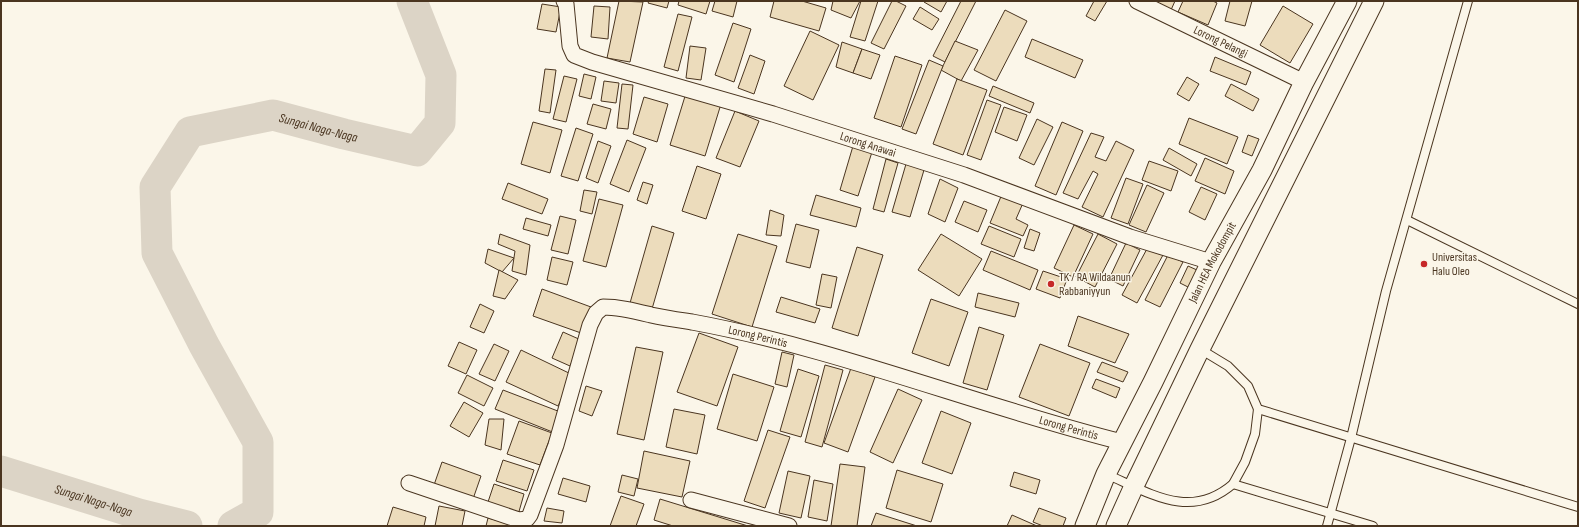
<svg xmlns="http://www.w3.org/2000/svg" width="1579" height="527" viewBox="0 0 1579 527" font-family="'Sofia Sans Condensed',sans-serif">
<rect width="100%" height="100%" fill="#fbf6e9"/>
<g fill="none" stroke-linecap="round" stroke-linejoin="round">
<!-- river -->
<g stroke="#dcd4c6" stroke-width="31">
<path id="s1" d="M1 471 139 514 187 526"/>
<path id="s2" d="M233 526 258 512V442L204 345 157 253 155 187 190 132 273 115 344 134 417 151 440 123 441 75 412 1"/>
</g>
</g>
<!-- building -->
<g fill="#ecdcbc" stroke="#4a3520">
<polygon points="619,1 643,2 630,62 607,58"/>
<polygon points="649,1 669,1 667,8 648,3"/>
<polygon points="679,1 710,1 706,14 678,5"/>
<polygon points="715,1 737,1 733,17 712,11"/>
<polygon points="774,1 802,1 826,8 819,31 770,17"/>
<polygon points="833,1 860,1 851,18 831,10"/>
<polygon points="861,1 878,1 865,41 850,37"/>
<polygon points="892,1 896,1 906,6 884,49 871,43"/>
<polygon points="925,1 947,1 941,12 924,2"/>
<polygon points="961,1 976,1 945,62 933,56"/>
<polygon points="1094,1 1107,1 1095,21 1086,16"/>
<polygon points="1151,1 1175,1 1171,10"/>
<polygon points="1183,1 1213,1 1217,3 1208,25 1178,12"/>
<polygon points="1230,1 1252,1 1245,26 1225,21"/>
<polygon points="542,4 561,7 556,32 537,29"/>
<polygon points="594,6 610,7 608,39 591,37"/>
<polygon points="1283,6 1313,24 1290,63 1260,45"/>
<polygon points="920,7 939,19 932,30 913,19"/>
<polygon points="1005,10 1027,21 996,81 974,70"/>
<polygon points="678,14 692,17 678,71 664,67"/>
<polygon points="733,23 751,29 734,82 715,75"/>
<polygon points="810,31 839,45 813,100 784,86"/>
<polygon points="1032,39 1083,60 1075,78 1025,57"/>
<polygon points="955,41 978,50 961,81 941,70"/>
<polygon points="842,42 862,49 853,73 836,67"/>
<polygon points="690,46 706,48 701,80 686,78"/>
<polygon points="862,49 880,55 871,79 853,73"/>
<polygon points="750,55 765,61 754,94 738,88"/>
<polygon points="895,56 922,65 901,127 874,118"/>
<polygon points="1215,57 1251,72 1246,85 1210,71"/>
<polygon points="929,60 943,66 916,134 902,129"/>
<polygon points="545,69 556,70 550,113 539,111"/>
<polygon points="584,74 596,77 591,99 579,96"/>
<polygon points="564,76 577,79 566,122 553,119"/>
<polygon points="1187,77 1199,84 1189,101 1177,94"/>
<polygon points="957,79 987,90 963,155 933,144"/>
<polygon points="604,81 619,83 616,103 601,101"/>
<polygon points="622,84 633,85 628,129 617,128"/>
<polygon points="1231,84 1259,99 1253,111 1225,96"/>
<polygon points="993,86 1034,103 1030,113 989,96"/>
<polygon points="686,93 721,104 705,156 670,145"/>
<polygon points="644,97 668,104 657,142 633,134"/>
<polygon points="987,100 1001,105 981,160 967,155"/>
<polygon points="593,104 611,109 606,129 587,124"/>
<polygon points="1004,107 1027,115 1017,141 995,132"/>
<polygon points="735,111 759,121 740,167 716,158"/>
<polygon points="1189,118 1238,137 1227,164 1179,144"/>
<polygon points="1037,119 1053,127 1034,165 1019,158"/>
<polygon points="533,122 562,130 550,173 521,164"/>
<polygon points="1062,122 1083,131 1056,195 1035,186"/>
<polygon points="576,128 593,134 578,181 561,176"/>
<polygon points="1091,133 1104,137 1095,157 1106,161 1116,141 1134,150 1103,217 1082,207 1098,174 1093,171 1078,199 1063,193"/>
<polygon points="1248,135 1259,139 1252,156 1242,152"/>
<polygon points="627,140 646,148 629,192 610,184"/>
<polygon points="598,141 611,146 598,183 586,178"/>
<polygon points="853,146 872,152 858,196 840,190"/>
<polygon points="1169,148 1197,164 1191,176 1163,160"/>
<polygon points="1205,158 1234,171 1225,194 1195,181"/>
<polygon points="886,159 898,163 884,212 873,209"/>
<polygon points="1149,161 1178,171 1171,191 1142,180"/>
<polygon points="906,164 924,170 910,217 892,212"/>
<polygon points="697,166 721,174 706,219 682,211"/>
<polygon points="1126,178 1143,184 1128,224 1111,218"/>
<polygon points="940,179 958,188 945,222 928,214"/>
<polygon points="643,182 653,185 647,204 637,200"/>
<polygon points="508,183 548,199 542,214 502,199"/>
<polygon points="1147,185 1164,193 1146,232 1129,225"/>
<polygon points="1201,187 1217,194 1205,220 1189,212"/>
<polygon points="584,190 597,192 592,214 580,211"/>
<polygon points="1002,194 1023,203 1016,219 1028,225 1023,236 990,223"/>
<polygon points="816,195 861,208 856,227 810,215"/>
<polygon points="599,199 623,205 606,267 583,261"/>
<polygon points="964,201 987,210 978,232 955,222"/>
<polygon points="770,210 784,215 781,236 766,235"/>
<polygon points="560,216 576,220 568,254 551,250"/>
<polygon points="526,218 551,225 548,236 523,229"/>
<polygon points="796,224 819,230 810,268 786,262"/>
<polygon points="1074,225 1093,234 1073,277 1054,268"/>
<polygon points="652,226 674,233 652,309 630,303"/>
<polygon points="989,226 1021,239 1014,257 981,244"/>
<polygon points="1030,229 1040,233 1034,251 1024,248"/>
<polygon points="500,234 530,245 526,275 512,271 515,251 498,244"/>
<polygon points="738,234 777,246 752,327 712,314"/>
<polygon points="941,234 982,259 959,296 918,270"/>
<polygon points="1098,234 1117,244 1095,287 1076,277"/>
<polygon points="1126,243 1140,250 1123,286 1109,279"/>
<polygon points="857,247 883,255 858,336 832,328"/>
<polygon points="1148,247 1163,255 1137,303 1122,295"/>
<polygon points="488,249 514,258 502,272 485,263"/>
<polygon points="991,251 1038,270 1030,290 983,270"/>
<polygon points="1168,255 1183,262 1160,307 1145,300"/>
<polygon points="552,257 573,262 567,285 547,280"/>
<polygon points="1188,266 1197,270 1190,288 1180,283"/>
<polygon points="499,270 518,280 505,299 493,296"/>
<polygon points="1043,271 1067,279 1060,298 1036,289"/>
<polygon points="822,274 837,277 831,308 816,305"/>
<polygon points="542,289 591,307 581,333 533,316"/>
<polygon points="978,293 1019,303 1015,317 975,307"/>
<polygon points="781,297 820,309 815,323 776,312"/>
<polygon points="931,299 968,312 949,366 912,353"/>
<polygon points="480,304 494,311 484,333 470,327"/>
<polygon points="1078,316 1129,334 1115,363 1068,346"/>
<polygon points="979,327 1004,335 987,390 963,383"/>
<polygon points="563,332 581,340 570,366 552,358"/>
<polygon points="699,333 738,347 717,406 677,392"/>
<polygon points="459,342 477,350 466,374 448,366"/>
<polygon points="494,344 509,351 495,381 479,374"/>
<polygon points="1040,344 1090,363 1069,416 1019,397"/>
<polygon points="636,347 663,352 644,440 617,434"/>
<polygon points="521,350 573,375 558,406 506,382"/>
<polygon points="782,352 794,355 787,387 775,384"/>
<polygon points="1102,362 1128,372 1123,382 1097,372"/>
<polygon points="825,365 843,370 822,447 805,442"/>
<polygon points="851,368 875,377 848,452 824,443"/>
<polygon points="798,369 819,376 801,437 780,431"/>
<polygon points="733,374 774,387 757,441 717,429"/>
<polygon points="467,375 493,388 484,406 458,393"/>
<polygon points="1096,379 1120,388 1116,398 1092,388"/>
<polygon points="586,386 602,391 592,416 579,411"/>
<polygon points="898,389 922,400 893,463 870,452"/>
<polygon points="503,390 563,413 555,433 495,409"/>
<polygon points="464,402 483,413 469,437 450,426"/>
<polygon points="674,409 705,415 697,454 666,447"/>
<polygon points="941,411 971,423 952,474 922,463"/>
<polygon points="489,419 504,419 501,450 485,445"/>
<polygon points="519,421 552,433 540,465 507,454"/>
<polygon points="768,430 790,437 765,508 744,501"/>
<polygon points="644,451 690,461 682,497 637,488"/>
<polygon points="503,460 534,470 527,491 496,481"/>
<polygon points="442,462 481,476 473,499 434,485"/>
<polygon points="840,464 865,467 857,526 831,526"/>
<polygon points="897,470 943,484 931,522 886,508"/>
<polygon points="788,471 810,476 801,518 779,513"/>
<polygon points="1014,472 1040,480 1036,494 1010,486"/>
<polygon points="622,475 638,479 634,496 618,492"/>
<polygon points="563,478 590,486 586,502 558,494"/>
<polygon points="814,480 833,484 827,521 808,517"/>
<polygon points="494,484 524,494 518,515 487,505"/>
<polygon points="621,496 644,504 636,526 610,526"/>
<polygon points="660,499 748,526 673,526 654,520"/>
<polygon points="439,506 465,511 462,526 435,526"/>
<polygon points="393,507 426,517 424,526 387,526"/>
<polygon points="547,508 564,511 562,523 544,521"/>
<polygon points="1039,508 1066,518 1063,526 1043,526 1033,522"/>
<polygon points="876,513 917,526 871,526"/>
<polygon points="1012,515 1037,526 1007,526"/>
<polygon points="488,518 518,526 486,526"/>
</g>
<g fill="none" stroke-linecap="round" stroke-linejoin="round">
<!-- service casing -->
<g stroke="#4a3520" stroke-width="10">
<g id="service">
<polyline points="1407,220 1578,304"/>
<polyline points="1200,349 1228,366 1248,386 1258,409 1578,507"/>
<path d="M1106 474C1150 493 1190 521 1233 484L1373 526"/>
<polyline points="1233,484 1245,462 1255,434 1258,409"/>
<polyline points="1327,526 1351,438 1386,291 1468,1"/>
</g>
</g>
<!-- minor casing -->
<g stroke="#4a3520" stroke-width="17">
<g id="minor">
<path id="s3" d="M564 1 566 4 570 46 574 55 592 62 773 114 964 175 1130 237 1211 262"/>
<path id="s4" d="M1137 1 1304 82"/>
<path id="s5" d="M409 483 519 520 527 519 530 515 556 445 590 325 596 313 603 307C620 307 635 311 651 315 665 318 679 320 692 322 839 349 978 406 1122 442"/>
<polyline points="691,500 789,526"/>
</g>
</g>
<!-- tertiary casing -->
<g stroke="#4a3520" stroke-width="21">
<g id="tertiary">
<path id="s6" d="M1085 526 1106 474 1153 382 1211 262 1262 170 1304 82 1347 1"/>
<polyline points="1116,526 1134,486 1200,349 1374,1"/>
</g>
</g>
<!-- service -->
<use href="#service" stroke="#fbf6e9" stroke-width="8"/>
<!-- minor -->
<use href="#minor" stroke="#fbf6e9" stroke-width="15"/>
<!-- tertiary -->
<use href="#tertiary" stroke="#fbf6e9" stroke-width="19"/>
</g>
<!-- markers -->
<g fill="#c62828" stroke="#fbf6e9" stroke-width="1.5">
<circle cx="1424" cy="264" r="4"/>
<circle cx="1051" cy="284" r="4"/>
</g>
<g text-anchor="middle" stroke-width="3" stroke-linejoin="round" paint-order="stroke">
<!-- street labels -->
<g font-size="12" fill="#4a3520" stroke="#fbf6e9">
<text dy="4" stroke="none"><textPath href="#s4" startOffset="93">Lorong Pelangi</textPath></text>
<text dy="4" stroke="none"><textPath href="#s3" startOffset="363">Lorong Anawai</textPath></text>
<text dy="4" stroke="none"><textPath href="#s6" startOffset="293">Jalan HEA Mokodompit</textPath></text>
<text dy="4" stroke="none"><textPath href="#s5" startOffset="509">Lorong Perintis</textPath></text>
<text dy="4" stroke="none"><textPath href="#s5" startOffset="833">Lorong Perintis</textPath></text>
</g>
<!-- poi labels -->
<g font-size="12" fill="#4a3520" stroke="#fbf6e9" text-anchor="start">
<text x="1432" y="261">Universitas<tspan x="1432" dy="14">Halu Oleo</tspan></text>
<text x="1059" y="281">TK / RA Wildaanun<tspan x="1059" dy="14">Rabbaniyyun</tspan></text>
</g>
<!-- water labels -->
<g font-size="13" font-style="italic" fill="#4a3520" stroke="#fbf6e9">
<text dy="5" stroke="none"><textPath href="#s2" startOffset="576">Sungai Naga-Naga</textPath></text>
<text dy="5" stroke="none"><textPath href="#s1" startOffset="97">Sungai Naga-Naga</textPath></text>
</g>
</g>
<!-- border -->
<rect width="1579" height="527" fill="none" stroke="#4a3520" stroke-width="4"/>
</svg>
